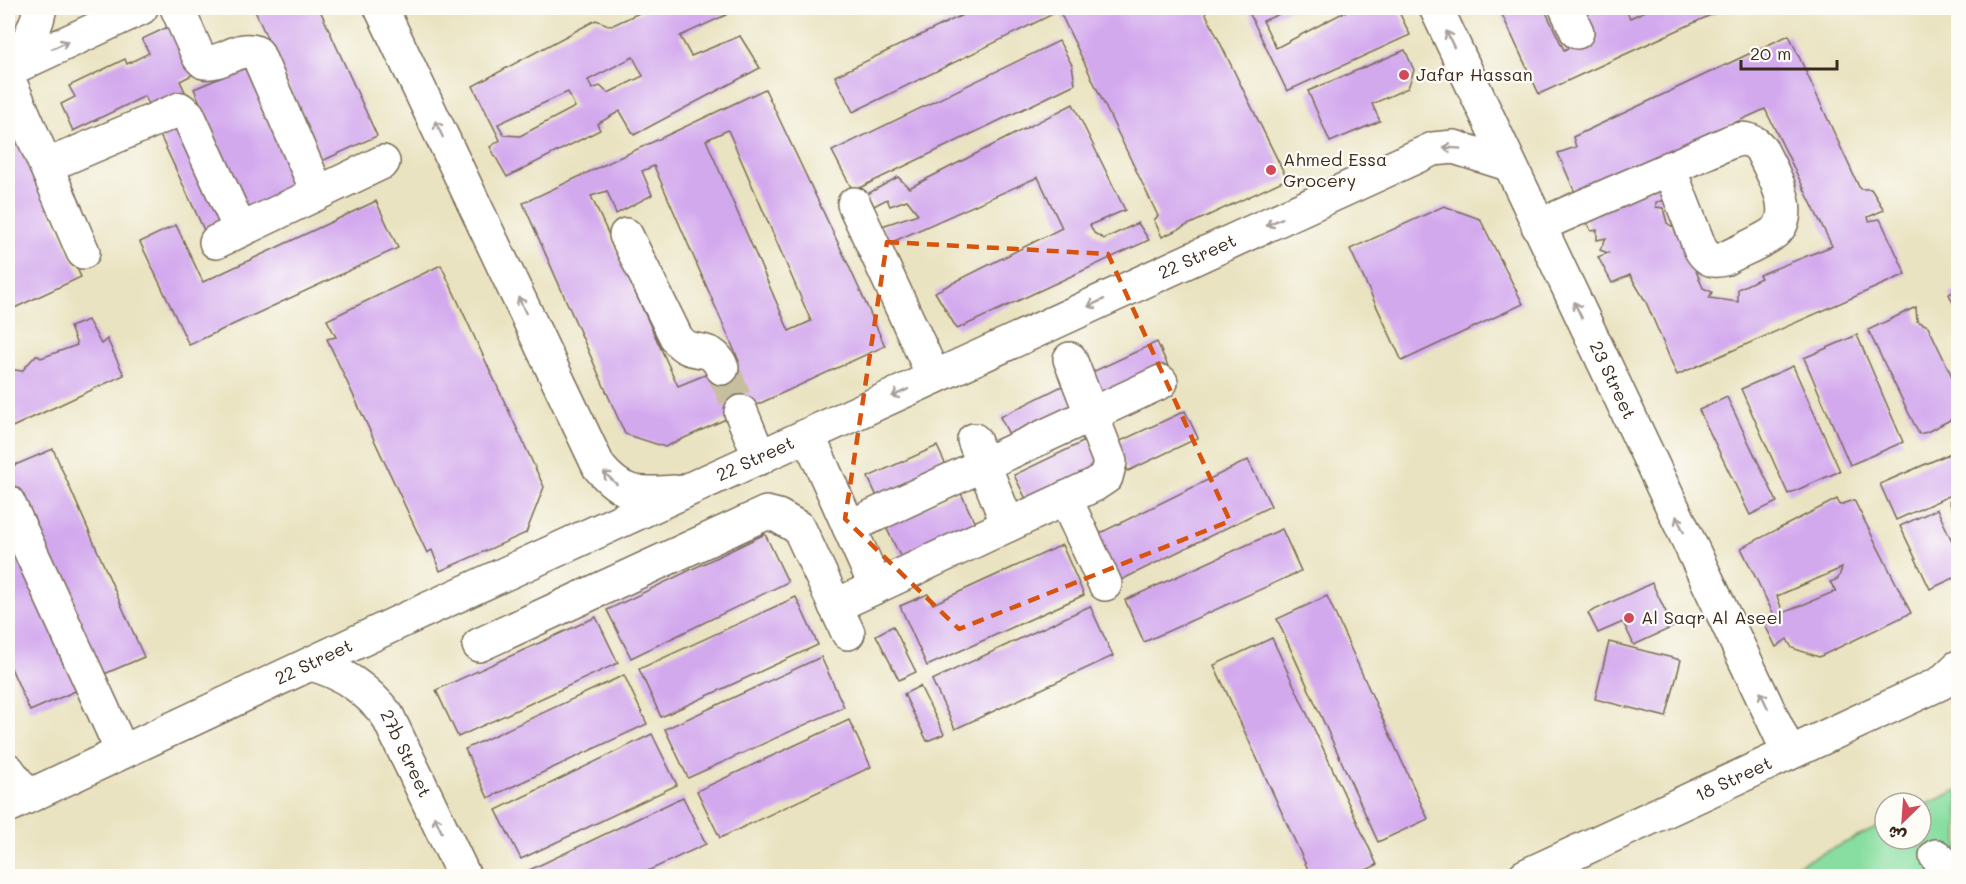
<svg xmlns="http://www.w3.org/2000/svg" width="1966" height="884" viewBox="0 0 1966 884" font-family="Mali,'Playpen Sans Arabic',sans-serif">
<rect width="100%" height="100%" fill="#fdfcf7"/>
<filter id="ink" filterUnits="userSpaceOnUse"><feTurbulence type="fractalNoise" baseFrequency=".0167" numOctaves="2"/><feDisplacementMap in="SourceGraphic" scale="12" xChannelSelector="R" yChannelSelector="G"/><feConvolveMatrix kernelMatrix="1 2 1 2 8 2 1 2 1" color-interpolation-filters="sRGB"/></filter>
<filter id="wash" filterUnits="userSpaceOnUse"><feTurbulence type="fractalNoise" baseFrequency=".008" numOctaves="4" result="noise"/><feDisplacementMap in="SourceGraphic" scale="24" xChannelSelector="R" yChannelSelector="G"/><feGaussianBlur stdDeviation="1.35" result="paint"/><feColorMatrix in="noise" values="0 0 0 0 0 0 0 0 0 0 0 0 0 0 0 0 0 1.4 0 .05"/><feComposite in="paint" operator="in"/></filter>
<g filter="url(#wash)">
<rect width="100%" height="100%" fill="#eae3c1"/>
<!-- green -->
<polygon fill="#88dea0" stroke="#62845f" stroke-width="1.5" points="1958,790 1958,876 1774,876 1885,824 1885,839 1921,839 1921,807"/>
<g id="blocks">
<!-- building -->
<g fill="#d3a9ee" fill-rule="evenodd">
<polygon points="262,8 319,8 377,136 322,161 255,11"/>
<path d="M650 8H722L726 15 680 36 691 56 740 36 760 68 634 135 620 111 597 124 600 130 507 177 490 147 500 140 473 86 596 20 611 26ZM633 57 643 76 608 93 600 86 592 89 588 80ZM568 92 575 107 520 136 504 135 498 124Z"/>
<polygon points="977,8 1050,8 1053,14 853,112 835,76"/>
<polygon points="1058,8 1203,8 1287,179 1162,237 1154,220 1158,216"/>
<polygon points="1247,8 1293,8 1263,21 1276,48 1352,8 1397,8 1410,35 1287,91"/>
<polygon points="1499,8 1544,8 1564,50 1592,37 1578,8 1625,8 1630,18 1652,8 1726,8 1539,94"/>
<polygon points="170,26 194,74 180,81 187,96 152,112 145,96 73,131 61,104 75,97 69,86 125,59 127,64 149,53 142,39"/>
<polygon points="1789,35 1860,189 1871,189 1884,210 1868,217 1869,221 1880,219 1906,274 1677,375 1646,302 1630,275 1612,283 1598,257 1608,253 1600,250 1606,238 1597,240 1597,230 1591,231 1584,215 1659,184 1666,200 1656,202 1656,207 1663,208 1667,223 1680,232 1703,288 1712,292 1709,298 1738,302 1738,289 1761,278 1759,275 1832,246 1765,109 1576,195 1558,153 1576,147 1573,137"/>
<polygon points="1059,41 1072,65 1075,84 853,191 832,151"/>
<polygon points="1405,50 1414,70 1408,88 1372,104 1380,121 1330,142 1308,91"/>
<polygon points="253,64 305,186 247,211 194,89"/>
<path d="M765 89 848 264 885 346 665 447 625 434 523 203ZM728 130 811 321 789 331 706 140ZM654 166 739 361 678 386 591 196 607 191 616 214 652 195 642 171Z"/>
<polygon points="1073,104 1125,210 1090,225 1094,233 1104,239 1138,223 1149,240 957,329 935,292 1062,228 1038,177 890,243 882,226 918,214 907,200 890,206 887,199 874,206 871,200 863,203 860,198 898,177 909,188"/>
<polygon points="8,121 81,277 8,311"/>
<polygon points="180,123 225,220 204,230 159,133"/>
<polygon points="376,201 398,248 189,345 140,242 176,225 203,282"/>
<polygon points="1444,206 1480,219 1523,304 1402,361 1350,249"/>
<polygon points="441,265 544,487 526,533 440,571 432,550 427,553 327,339 336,337 327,320"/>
<polygon points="1958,289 1958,314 1949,294"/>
<polygon points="1916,307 1917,321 1928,326 1958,389 1956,407 1958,410 1958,416 1927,432 1919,434 1868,330"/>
<polygon points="88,320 101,344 107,339 124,375 8,429 8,369 22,371 36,355 41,358 77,345 70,327"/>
<polygon points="1857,335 1903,442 1850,465 1804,358"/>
<polygon points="1157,342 1168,366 1099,398 1088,374"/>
<polygon points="1793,366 1840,471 1788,494 1741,389"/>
<polygon points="1066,384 1077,406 1012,440 1000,417"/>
<polygon points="1727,397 1777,502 1750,515 1699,410"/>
<polygon points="1185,411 1198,438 1128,471 1116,443"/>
<polygon points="1089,439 1102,466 1027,501 1014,475"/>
<polygon points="937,446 948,470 879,501 868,477"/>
<polygon points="53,449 144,657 95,678 8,476 8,468"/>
<polygon points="1958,450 1958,492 1896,520 1880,484"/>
<polygon points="1248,460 1271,506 1115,583 1092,537"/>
<polygon points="960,491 978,530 904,564 885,525"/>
<polygon points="1958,497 1958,523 1949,501"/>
<path d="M1837 499 1840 505 1854 500 1911 613 1819 657 1792 648 1787 639 1776 647 1765 625 1776 619 1741 548ZM1842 568 1838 579 1830 582 1836 591 1783 613 1777 596Z"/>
<polygon points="1937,509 1958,554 1958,576 1930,589 1900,526"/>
<polygon points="8,528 80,689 30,711 8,661"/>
<polygon points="1282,529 1301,571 1144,642 1125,600"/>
<polygon points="765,534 788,582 631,658 607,610"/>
<polygon points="1062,545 1084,595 927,666 900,606 928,594 933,604"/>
<polygon points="1652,583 1673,627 1634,645 1623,622 1598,633 1588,613"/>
<polygon points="1327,596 1428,819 1378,842 1277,619"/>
<polygon points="796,597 818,645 661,717 639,669"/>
<polygon points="1090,606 1113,656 955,729 932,680"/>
<polygon points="596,617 618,663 458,737 436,690"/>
<polygon points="893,626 916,672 899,680 876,635"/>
<polygon points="1272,638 1377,865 1353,876 1311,876 1214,665"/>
<polygon points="1609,642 1681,660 1666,717 1595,699"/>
<polygon points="821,657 844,707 688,778 665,729"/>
<polygon points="624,675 647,724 488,798 465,749"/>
<polygon points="920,686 944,734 927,741 904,694"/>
<polygon points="849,720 871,767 720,838 697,791"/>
<polygon points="652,734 677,785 521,859 496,810"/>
<polygon points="683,797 706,844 637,876 525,876 523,873"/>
</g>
</g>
</g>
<g filter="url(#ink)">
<use href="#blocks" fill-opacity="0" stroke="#786b57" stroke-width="1.5"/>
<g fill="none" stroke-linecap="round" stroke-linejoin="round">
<!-- minor-tunnel -->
<polyline stroke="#c7bea0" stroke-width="33" stroke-dasharray="33 16" stroke-linecap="butt" points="722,368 741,412"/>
<!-- minor casing -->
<g stroke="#786b57" stroke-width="36">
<g id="minor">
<path d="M177 8 199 57 204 62C223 65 239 44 257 53L318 193"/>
<path d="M381 8 599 467C624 497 638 494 674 492"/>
<path id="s1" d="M1436 8 1789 753"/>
<polyline points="1566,8 1577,32"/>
<polyline points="19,64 37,20 40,8"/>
<polyline points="8,70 141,8"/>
<polyline points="8,78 83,252"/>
<polyline points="46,166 180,109 188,115 240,229"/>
<polyline points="854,204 934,377"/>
<path d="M1538 226C1602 198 1666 170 1730 142 1743 137 1753 139 1761 149 1772 173 1800 215 1771 235 1757 244 1739 251 1724 259 1713 262 1706 259 1700 248L1669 168"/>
<path d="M626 235 677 339C692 359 711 341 722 368"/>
<polyline points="216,242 383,162"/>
<polyline points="741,412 760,458"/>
<polyline points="808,435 876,587"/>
<polyline points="974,440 1008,525"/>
<polyline points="1065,498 1105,584"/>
<polyline points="8,502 122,751"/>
<polyline points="849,527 1161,382"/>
<polyline points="835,606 1094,485 1106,477 1110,462 1070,359"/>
<polyline points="479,645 766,513 778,516 799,528 848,633"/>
<path id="s2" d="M311 664C344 673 366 689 387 715L464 876"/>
<polyline points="8,770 27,796"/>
<path id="s3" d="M8 806 395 624 1433 149 1454 147 1508 164"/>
<polyline points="1936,856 1958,876"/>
<path id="s4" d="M1525 876 1941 683 1958 667"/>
</g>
</g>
<!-- minor -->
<use href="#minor" stroke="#fff" stroke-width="33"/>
</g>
<!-- one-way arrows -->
<defs><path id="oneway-shaft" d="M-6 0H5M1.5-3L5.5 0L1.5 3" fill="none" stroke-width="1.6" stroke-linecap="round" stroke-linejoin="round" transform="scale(1.5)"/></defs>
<g stroke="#a79f9a">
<use href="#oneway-shaft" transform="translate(1450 39) rotate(-115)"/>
<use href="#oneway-shaft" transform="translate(60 45) rotate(-25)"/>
<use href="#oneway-shaft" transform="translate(439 129) rotate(-115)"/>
<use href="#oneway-shaft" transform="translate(1452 148) rotate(-176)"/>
<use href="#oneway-shaft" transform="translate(1274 222) rotate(155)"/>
<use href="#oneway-shaft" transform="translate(1096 303) rotate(155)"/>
<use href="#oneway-shaft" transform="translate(522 305) rotate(-115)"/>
<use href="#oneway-shaft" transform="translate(1578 310) rotate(-115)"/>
<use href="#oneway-shaft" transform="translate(900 393) rotate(155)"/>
<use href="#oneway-shaft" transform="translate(610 478) rotate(-137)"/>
<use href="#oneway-shaft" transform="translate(1680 524) rotate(-115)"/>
<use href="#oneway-shaft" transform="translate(1764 700) rotate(-115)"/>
<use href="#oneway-shaft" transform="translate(438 824) rotate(-115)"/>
</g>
</g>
<!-- marked area -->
<path fill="none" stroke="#d7540e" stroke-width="4.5" stroke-dasharray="12 8" stroke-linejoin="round" d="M887 242 1108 254 1230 521 959 629 845 519Z"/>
<!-- markers -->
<g fill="#d1495b" stroke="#fdfcf7" stroke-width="2">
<circle cx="1404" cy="75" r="6"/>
<circle cx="1271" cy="170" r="6"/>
<circle cx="1629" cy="618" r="6"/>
</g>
<g text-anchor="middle" stroke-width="4.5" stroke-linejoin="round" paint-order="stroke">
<!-- poi labels -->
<g font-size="18" fill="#3b2a1e" stroke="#fdfcf7" text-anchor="start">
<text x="1416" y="81">Jafar Hassan</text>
<text x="1283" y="166">Ahmed Essa<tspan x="1283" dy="21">Grocery</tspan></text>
<text x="1641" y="624">Al Saqr Al Aseel</text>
</g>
<!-- street labels -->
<g font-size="18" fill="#3b2a1e" stroke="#fdfcf7">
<text dy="6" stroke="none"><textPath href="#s3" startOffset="1310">22 Street</textPath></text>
<text dy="6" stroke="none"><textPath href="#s1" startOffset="412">23 Street</textPath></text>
<text dy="6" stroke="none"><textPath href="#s3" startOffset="824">22 Street</textPath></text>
<text dy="6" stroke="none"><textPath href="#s3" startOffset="338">22 Street</textPath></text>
<text dy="6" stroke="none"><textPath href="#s2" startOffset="136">27b Street</textPath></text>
<text dy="6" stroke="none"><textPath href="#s4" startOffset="230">18 Street</textPath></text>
</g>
</g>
<!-- margin -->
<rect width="1966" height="884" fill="none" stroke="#fdfcf7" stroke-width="30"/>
<!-- north arrow -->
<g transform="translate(1903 821) rotate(205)"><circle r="28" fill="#fdfcf7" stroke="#afa8a0" stroke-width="1.5"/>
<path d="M0-4.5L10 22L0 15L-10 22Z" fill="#d1495b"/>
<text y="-9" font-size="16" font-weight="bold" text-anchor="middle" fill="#3b2a1e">ش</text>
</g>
<!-- scale -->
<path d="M1741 60v9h96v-9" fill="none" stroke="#3b2a1e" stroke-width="3"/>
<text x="1750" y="60" font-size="18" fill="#3b2a1e" stroke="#fdfcf7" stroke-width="4.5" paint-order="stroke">20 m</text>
</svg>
